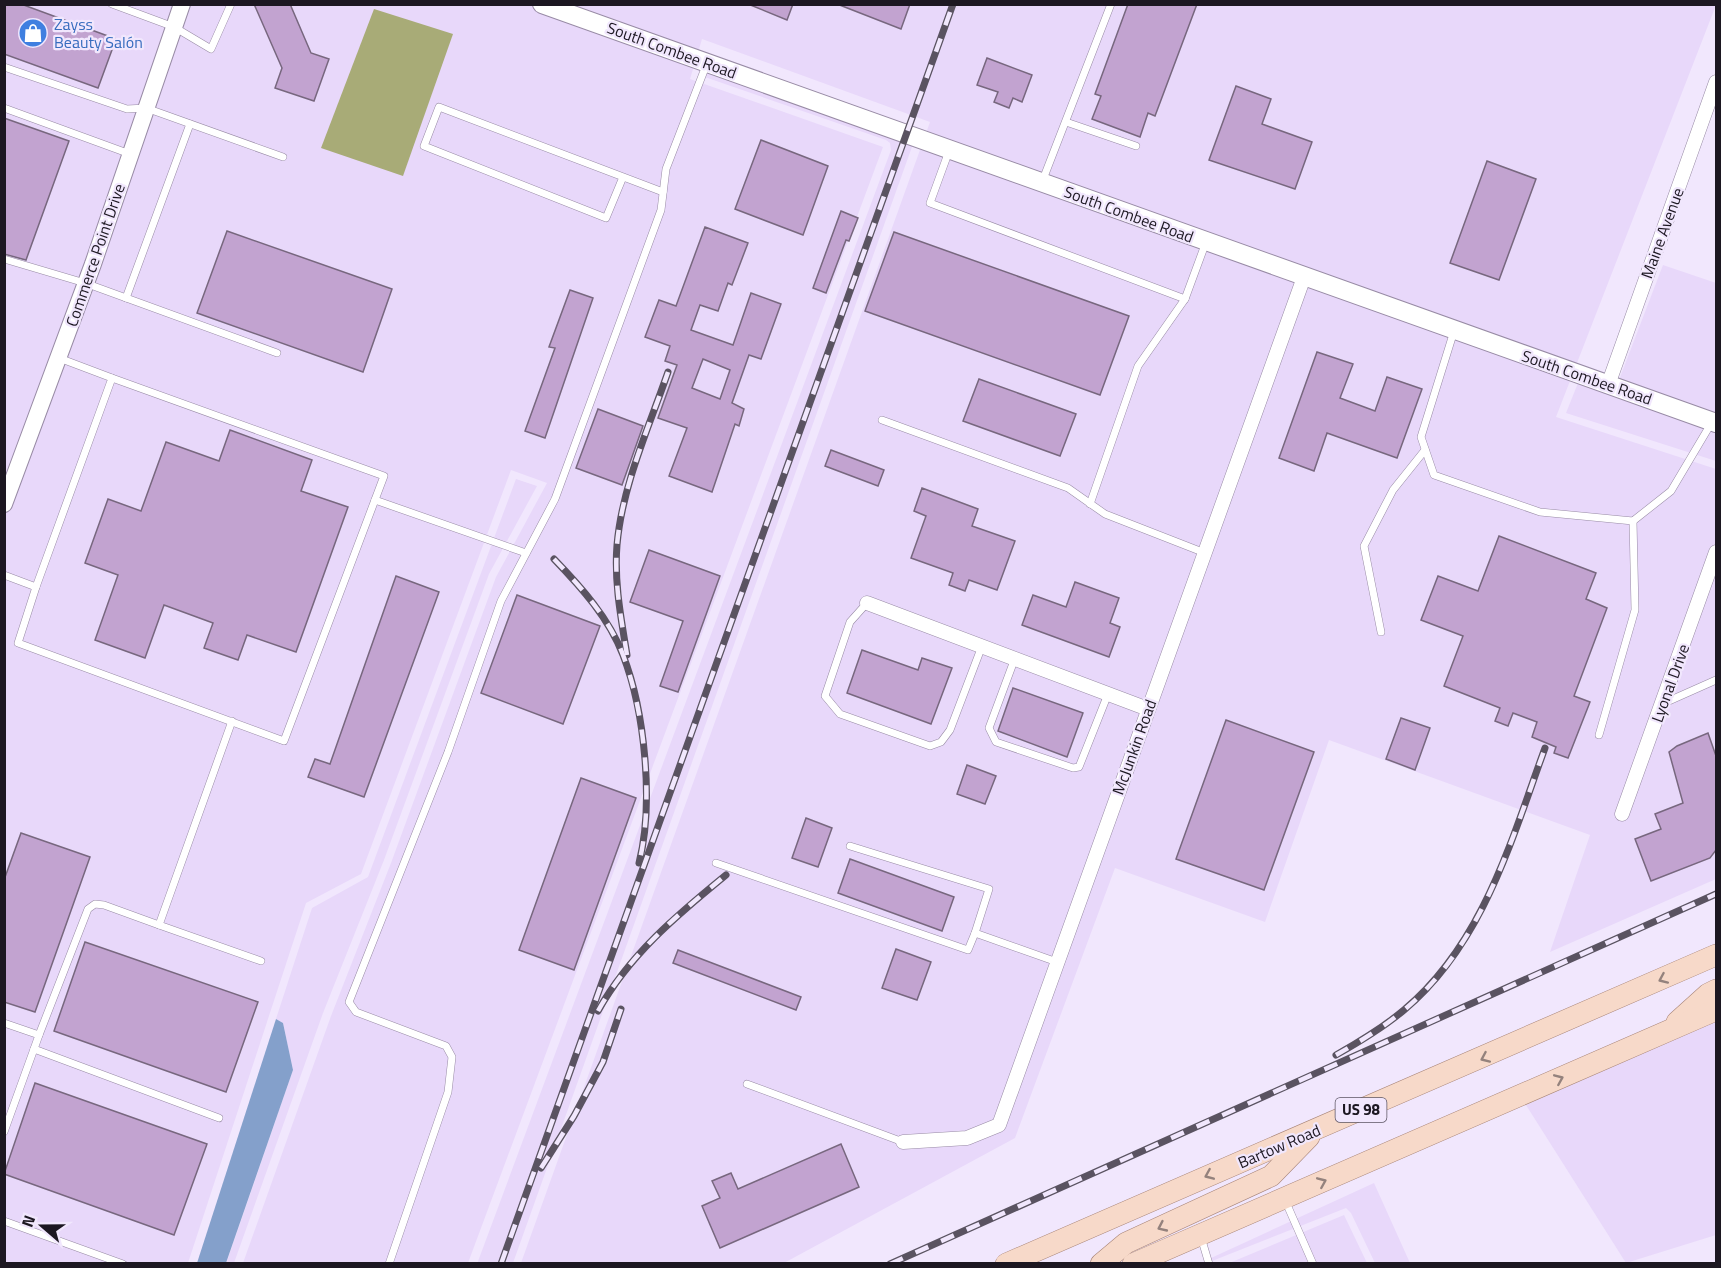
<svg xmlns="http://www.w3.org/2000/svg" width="1721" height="1268" viewBox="0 0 1721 1268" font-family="'Titillium Web',sans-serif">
<rect width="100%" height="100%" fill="#f1e7fd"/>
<!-- built -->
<g fill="#e8d8fa">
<polygon points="4,5 1716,5 1556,417 1716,469 1716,879 1550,952 1590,835 1329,740 1265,922 1115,868 1015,1138 784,1263 521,1263 930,122 702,39 690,79 883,147 468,1263 243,1263 331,1016 391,863 496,577 547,483 511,470 361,874 306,903 188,1263 5,1263"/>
<polygon points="701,69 913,144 513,1263 477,1264 891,150 890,143 886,140 699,75"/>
<polygon points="1663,265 1716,283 1716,414 1619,380"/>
<polygon points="1578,383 1716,432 1716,461 1566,413"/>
<polygon points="516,479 537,486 489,574 384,860 323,1013 234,1263 226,1264 293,1070 283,1023 276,1019 312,908 368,877"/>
<polygon points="1716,1021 1716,1235 1626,1263 1526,1105"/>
<polygon points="1374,1183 1410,1263 1375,1263 1351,1213 1346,1208 1207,1263 1198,1264"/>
<polygon points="1344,1215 1367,1263 1227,1264"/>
</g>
<!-- forest -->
<polygon fill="#a8ab77" points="374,9 453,34 403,176 321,148"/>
<!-- water -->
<polygon fill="#84a0cb" points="276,1019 283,1023 293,1070 226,1263 197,1263"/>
<!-- building -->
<g fill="#c2a3d0" stroke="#77677e" stroke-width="1.5" fill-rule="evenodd">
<polygon points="4,4 21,4 116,39 98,88 4,54"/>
<polygon points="254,4 290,4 311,53 329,59 314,101 275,88 282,68"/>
<polygon points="748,4 793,4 787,20"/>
<polygon points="837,4 910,4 901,29"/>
<polygon points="1128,4 1197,4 1155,116 1148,113 1140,137 1092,119 1101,96 1095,94"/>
<polygon points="987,58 1032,75 1022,102 1013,98 1009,108 994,102 998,92 977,85"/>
<polygon points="1236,86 1271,99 1262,124 1312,142 1295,189 1209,160"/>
<polygon points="4,118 69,141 26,260 4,254"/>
<polygon points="761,140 828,166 803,235 735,209"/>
<polygon points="1487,161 1536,179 1499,280 1450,263"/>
<polygon points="841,211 858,218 849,241 846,240 826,293 813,288"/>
<path d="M705 227 748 243 732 285 728 283 718 311 700 305 691 330 733 345 751 293 781 304 761 359 749 355 732 403 744 409 739 426 735 424 712 492 669 476 687 428 658 418 677 365 665 361 670 346 645 337 659 300 676 306ZM703 359 730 370 720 399 692 388Z"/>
<polygon points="227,231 392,289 363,372 197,313"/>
<polygon points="894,232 1129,316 1100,395 865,311"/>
<polygon points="570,290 593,298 545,438 525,431 555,348 549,347"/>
<polygon points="1317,352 1353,364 1340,398 1375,411 1387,377 1422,389 1397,458 1327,433 1314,471 1279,458"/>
<polygon points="979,379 1076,414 1060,456 963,421"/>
<polygon points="598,409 643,426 622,485 576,468"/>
<polygon points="230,430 312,460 301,491 348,507 296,652 247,635 238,660 204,648 213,623 164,605 145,658 95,640 118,575 85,563 108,499 141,511 166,442 219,461"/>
<polygon points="831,450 884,470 878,486 825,466"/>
<polygon points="922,488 978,509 972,526 1015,541 997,590 969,580 965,591 949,585 953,573 911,558 926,516 914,511"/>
<polygon points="1499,536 1596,573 1586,599 1607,608 1574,696 1590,702 1568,758 1554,753 1556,747 1532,737 1537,722 1513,713 1508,726 1495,721 1500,708 1444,686 1463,636 1421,620 1438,576 1478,591"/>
<polygon points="649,550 720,576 678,692 660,686 683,621 630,602"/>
<polygon points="396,576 439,592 364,797 308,777 315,759 330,764"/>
<polygon points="1075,582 1119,598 1110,623 1120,627 1109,657 1022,625 1033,595 1066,607"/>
<polygon points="517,595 600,626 563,724 481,693"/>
<polygon points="862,650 918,670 922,658 952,668 931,724 847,693"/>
<polygon points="1013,688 1083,713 1067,757 998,731"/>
<polygon points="1401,718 1430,728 1415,770 1386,759"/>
<polygon points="1226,720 1314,752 1264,890 1176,859"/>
<polygon points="1708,733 1716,756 1716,850 1710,858 1651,881 1635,839 1661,829 1655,814 1683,803 1669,752 1677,746"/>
<polygon points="967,765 996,776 985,804 957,794"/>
<polygon points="581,778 636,798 574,970 519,950"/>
<polygon points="806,818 832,828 818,867 792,858"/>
<polygon points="21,833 90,857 35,1012 4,1002 4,880"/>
<polygon points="850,859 954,897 942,931 838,893"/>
<polygon points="85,942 258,1002 226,1092 54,1031"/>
<polygon points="896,949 931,962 917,1000 882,988"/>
<polygon points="678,950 801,997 796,1010 673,963"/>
<polygon points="35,1083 207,1144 174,1235 4,1174"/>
<polygon points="841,1144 859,1187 720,1248 702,1206 720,1198 712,1181 731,1173 738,1189"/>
</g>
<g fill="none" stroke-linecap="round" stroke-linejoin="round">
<!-- service casing -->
<g stroke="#988ba5" stroke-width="8">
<g id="service">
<polyline points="112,4 174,27 211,49 231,4"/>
<polyline points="4,67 127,109 146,108 283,157"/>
<polyline points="4,108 130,154"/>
<polyline points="1066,122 1136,146"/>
<polyline points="949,151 930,203 1185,299 1206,242"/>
<polyline points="623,177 606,218 424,146 439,107 663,192"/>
<polyline points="1042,182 1111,4"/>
<polyline points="4,259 85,283 277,353"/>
<polyline points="126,298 190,124"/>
<polyline points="1454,331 1421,437 1434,475 1540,512 1633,521 1671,491 1712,422"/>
<polyline points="882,420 1068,488 1105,514 1205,553"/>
<polyline points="375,500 526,553"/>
<polyline points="1090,504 1138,366 1185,299"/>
<polyline points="4,575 36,587 112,378 59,358"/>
<polyline points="36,587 18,643 284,741 384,476 112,378"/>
<polyline points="867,603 850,622 825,696 840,714 930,746 941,742 950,730 982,646"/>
<polyline points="1381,632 1364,546 1393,490 1425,450"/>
<polyline points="1015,658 989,728 996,742 1073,768 1079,767 1108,694"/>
<polyline points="1662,704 1716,680"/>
<polyline points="232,721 159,925 261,961"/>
<polyline points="1599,735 1635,610 1633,521"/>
<polyline points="850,846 989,889 975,933"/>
<polyline points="716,863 968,950 975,933 1057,962"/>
<polyline points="4,1023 39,1035 34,1049 219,1118"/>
<polyline points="39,1035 88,909 95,904 104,905 159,925"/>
<polyline points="747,1084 903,1142"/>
<polyline points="4,1132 34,1049"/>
<polyline points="1285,1200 1313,1264"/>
<polyline points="4,1221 123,1264"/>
<polyline points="1201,1237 1209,1264"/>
<polyline points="389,1264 448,1092 452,1057 446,1046 356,1012 349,1002 448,752 501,601 555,499 661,210 666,169 707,63"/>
</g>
</g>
<!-- minor casing -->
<g stroke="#988ba5" stroke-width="15">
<g id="minor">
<polyline points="1608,385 1716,82"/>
<polyline points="867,603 1148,709"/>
<polyline points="1622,814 1716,552"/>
<polyline points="903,1142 967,1138 999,1125 1304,277"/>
</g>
</g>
<!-- tertiary casing -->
<g stroke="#988ba5" stroke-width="18">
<polyline id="tertiary" points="4,504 93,264 182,4"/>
</g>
<!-- secondary casing -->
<g stroke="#988ba5" stroke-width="20">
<polyline id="secondary" points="542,4 1716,423"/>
</g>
<!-- primary casing -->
<g stroke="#a78477" stroke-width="22">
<g id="primary">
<polyline points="1677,1022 1708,994 1716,990"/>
<polyline points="1006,1264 1716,955"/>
<polyline points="1101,1264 1126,1243 1271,1176 1309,1137"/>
<polyline points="1133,1264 1716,1010"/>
</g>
</g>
<!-- service -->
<use href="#service" stroke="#fff" stroke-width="7"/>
<!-- minor -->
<use href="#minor" stroke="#fff" stroke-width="14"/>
<!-- tertiary -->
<use href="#tertiary" stroke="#fff" stroke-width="16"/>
<!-- secondary -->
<use href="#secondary" stroke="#fff" stroke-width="18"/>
<!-- primary -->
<use href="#primary" stroke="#f7d9c9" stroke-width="21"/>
<!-- rail casing -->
<g stroke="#5a5361" stroke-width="7">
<g id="rail">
<path d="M554 559C581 587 609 618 623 655 645 712 654 804 639 863"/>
<path d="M627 655C621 618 614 582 617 545 622 486 649 427 668 372"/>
<path d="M598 1011C629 955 677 915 726 875"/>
<path d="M1336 1055C1359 1042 1384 1027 1404 1010 1483 944 1511 841 1545 748"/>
<polyline points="541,1168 574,1116 603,1062 621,1009"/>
<polyline points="501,1264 953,4"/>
<polyline points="890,1264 1716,894"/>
</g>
</g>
<!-- rail -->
<use href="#rail" stroke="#f1e7fd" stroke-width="4.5" stroke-dasharray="14" stroke-linecap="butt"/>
</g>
<!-- one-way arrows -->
<defs><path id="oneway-chevron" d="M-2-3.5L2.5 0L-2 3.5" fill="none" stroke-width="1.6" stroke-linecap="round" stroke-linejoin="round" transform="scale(1.5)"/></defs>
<g stroke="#94827d">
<use href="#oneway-chevron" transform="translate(1663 979) rotate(156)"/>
<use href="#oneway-chevron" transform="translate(1485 1058) rotate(156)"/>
<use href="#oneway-chevron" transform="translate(1559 1079) rotate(-23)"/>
<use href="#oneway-chevron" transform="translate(1209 1175) rotate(157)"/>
<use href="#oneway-chevron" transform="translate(1322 1182) rotate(-23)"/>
<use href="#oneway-chevron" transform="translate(1162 1227) rotate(155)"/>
</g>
<!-- icons -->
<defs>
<g id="shop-disc" transform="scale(1.5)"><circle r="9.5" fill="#3f7fe0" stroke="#f1e7fd"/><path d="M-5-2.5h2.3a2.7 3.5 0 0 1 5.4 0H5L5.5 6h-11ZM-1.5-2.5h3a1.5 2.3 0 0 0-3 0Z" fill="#fff"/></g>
</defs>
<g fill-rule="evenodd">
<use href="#shop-disc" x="33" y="33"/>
</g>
<g text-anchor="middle" stroke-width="4.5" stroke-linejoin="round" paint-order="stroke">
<!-- shield labels -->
<rect fill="#f1e7fd" stroke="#5c5563" stroke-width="1.5" x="1335.5" y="1098" width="51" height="24" rx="4.5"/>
<g font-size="15" font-weight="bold" fill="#1c1721">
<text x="1361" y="1115">US 98</text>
</g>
<!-- shop labels -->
<g font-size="16" fill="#366cbe" stroke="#f1e7fd" text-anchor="start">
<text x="54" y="30">Zayss<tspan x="54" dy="18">Beauty Salón</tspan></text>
</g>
<!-- street labels -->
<g font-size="16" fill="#1c1721" stroke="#f1e7fd">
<text transform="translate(672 50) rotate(20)" y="6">South Combee Road</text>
<text transform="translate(1129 214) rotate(20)" y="6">South Combee Road</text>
<text transform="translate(1662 233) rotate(-70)" y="6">Maine Avenue</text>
<text transform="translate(95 255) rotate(-71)" y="6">Commerce Point Drive</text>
<text transform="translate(1587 377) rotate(19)" y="6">South Combee Road</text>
<text transform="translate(1670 683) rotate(-70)" y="6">Lyonal Drive</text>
<text transform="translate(1134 747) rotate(-70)" y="6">McJunkin Road</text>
<text transform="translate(1279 1146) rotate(-23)" y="6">Bartow Road</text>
</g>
</g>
<!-- border -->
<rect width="1721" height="1268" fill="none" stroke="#1c1721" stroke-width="12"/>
<!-- north arrow -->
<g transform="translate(42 1226) rotate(290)" stroke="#f1e7fd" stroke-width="4.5" paint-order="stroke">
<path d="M0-4.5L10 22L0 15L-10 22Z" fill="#1c1721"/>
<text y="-9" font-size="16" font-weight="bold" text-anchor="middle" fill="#1c1721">N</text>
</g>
</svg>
